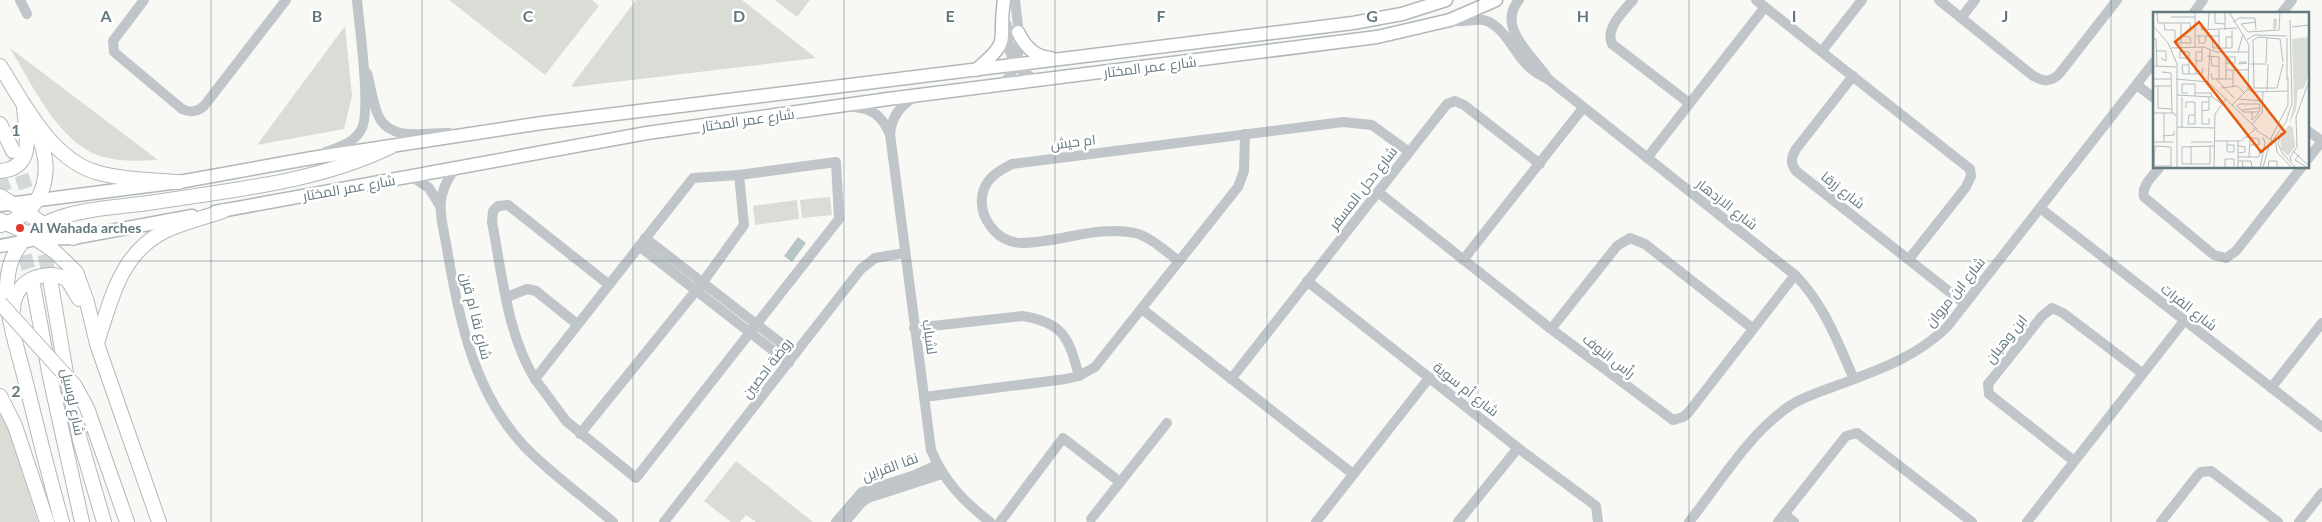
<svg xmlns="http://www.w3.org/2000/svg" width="2322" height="522" viewBox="0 0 2322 522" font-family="Lato,Cairo,sans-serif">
<rect width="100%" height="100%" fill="#f8f8f5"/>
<!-- green -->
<g fill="#d9ddd5">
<polygon points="449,0 592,0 599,6 545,75"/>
<polygon points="636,0 742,0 816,58 573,87 572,85"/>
<polygon points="775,0 810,0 797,17"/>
<polygon points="345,26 352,96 344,129 257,145"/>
<path d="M10 48 158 160C139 161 119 162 100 156 58 142 32 84 10 48Z"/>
<polygon points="830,197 832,215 802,218 800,200"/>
<polygon points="797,200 799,219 755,225 753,206"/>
<polygon points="0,410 6,421 38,522 0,522"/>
<polygon points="736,461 813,522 756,522 746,515 740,522 731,522 704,501"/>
</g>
<!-- water -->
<polygon fill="#b6c5c7" points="798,237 806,243 792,262 784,256"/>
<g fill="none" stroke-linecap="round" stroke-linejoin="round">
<!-- highway-tunnel -->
<g stroke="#d3d8d8" stroke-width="14" stroke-dasharray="14 7" stroke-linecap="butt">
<polyline points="15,155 34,213"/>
<polyline points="0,178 11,207"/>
<polyline points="40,234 50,279"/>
<polyline points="19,235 33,285"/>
</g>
<!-- major casing -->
<g stroke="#b0b8ba" stroke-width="15">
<g id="major">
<path d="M1018 32C1025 46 1034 57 1051 58"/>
<path d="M976 70C1014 38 997 43 1004 0"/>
<polyline points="0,205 179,182 312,158 542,123 1353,23 1402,14 1446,0"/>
<polyline points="215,212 647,133 888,99 1377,37 1450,20 1496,0"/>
<polyline points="0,246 37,239 73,238 192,216"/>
</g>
</g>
<!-- highway casing -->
<g stroke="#b2b8bb" stroke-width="16">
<g id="highway">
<path d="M0 66C24 104 52 161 99 173 125 180 152 180 179 182"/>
<polyline points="0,124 13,151"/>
<path d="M0 171C38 168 25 130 24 106"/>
<polyline points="0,196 45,225 73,238"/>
<polyline points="0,220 29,234 54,251 76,272 87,302 97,344 159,522"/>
<path d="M1 225C48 211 55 168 35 128"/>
<polyline points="50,279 67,379 80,440 104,522"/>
<polyline points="33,285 50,377 82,522"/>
<path d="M13 310C14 281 42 268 67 279L79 299"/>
<path d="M97 343C111 300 120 253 165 231 183 222 204 218 223 211"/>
<polyline points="0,396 15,426 47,522"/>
<polyline points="113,482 127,522"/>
<path d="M62 522C48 473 36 424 24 375 16 344 3 306 8 275 11 250 29 230 51 221 79 209 118 207 148 203 230 190 315 183 390 147"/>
</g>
</g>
<!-- minor -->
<g stroke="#bfc5c8" stroke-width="10">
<polyline points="20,0 27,14"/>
<path d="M144 0 113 41 114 52 182 109C191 113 197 112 204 106L286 0"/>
<path d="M1519 0C1495 28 1535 57 1548 79"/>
<path d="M1633 0C1623 12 1605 28 1612 44L1689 103"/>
<polyline points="1756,0 1970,169 1971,176 1966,187 1909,259"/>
<path d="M1939 0 2032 75C2043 82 2051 83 2060 73L2117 0"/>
<polyline points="2193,14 2203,0"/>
<polyline points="2281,14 2292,0"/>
<polyline points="1961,18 1975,0"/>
<path d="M1450 20C1464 25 1479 15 1491 23 1514 37 1516 66 1548 79L1795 275C1824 304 1837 341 1854 379"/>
<path d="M1007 25C1009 54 1009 66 1038 81"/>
<polyline points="1822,51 1862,0"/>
<path d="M367 73C371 87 373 107 380 119 394 142 428 132 450 133"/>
<path d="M1853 76 1796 149C1791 158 1790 163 1796 171L1965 304"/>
<path d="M1001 85C1027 65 1018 29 1015 0"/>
<polyline points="2137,85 2154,98"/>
<path d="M915 96C900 107 892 115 890 134L931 450C944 481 963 501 990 522"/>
<path d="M855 107C874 109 882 117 890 134"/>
<polyline points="2308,131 2322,141"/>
<path d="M326 152C339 147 354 143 361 130 372 113 359 24 357 0"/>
<polyline points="1647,158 1765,7"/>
<polyline points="2308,159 2322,141"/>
<polygon points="836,162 839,219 636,478 566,421 535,379 693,178 739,175"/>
<path d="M2159 168C2153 176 2141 186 2144 197L2214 255 2226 258 2236 251 2301 168"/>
<path d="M455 169C431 200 443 220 448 255 460 324 475 393 524 446 551 474 584 497 613 522"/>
<polyline points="411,176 429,188 440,206"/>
<polyline points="1378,192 1551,329 1673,420 1683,417 1688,413 1795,275"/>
<polyline points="2040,208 2322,427"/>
<polyline points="645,238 795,354"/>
<polyline points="639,246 789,363"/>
<polyline points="1463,260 1583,108"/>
<path d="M1179 261C1166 252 1151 237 1135 233 1096 225 1059 243 1021 243 996 242 977 216 983 192 987 177 999 171 1012 164L1343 122 1372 125 1409 152"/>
<polyline points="1307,281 1518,448 1596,506 1598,522"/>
<polyline points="507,297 527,289 536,291 577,324"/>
<polyline points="1142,309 1353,474"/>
<path d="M914 328 1022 316C1064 322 1069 339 1079 376"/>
<polyline points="1551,329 1617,246 1630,238 1645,244 1752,328"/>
<path d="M535 379C507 334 502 273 492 222L493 211 498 206 508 205 608 284"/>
<polyline points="1231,379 1447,104 1455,101 1464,105 1540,164"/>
<polyline points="2271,388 2322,323"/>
<polyline points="924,397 1066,379 1079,376 1095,367 1238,187 1244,171 1245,134"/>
<polyline points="580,434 703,282 744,225 739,175"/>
<polyline points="2074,461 1989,394 1988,384 1993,378 2042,316 2052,308 2063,313 2142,373"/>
<polyline points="1784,514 1794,522"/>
<polyline points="1091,519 1167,423"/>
<polyline points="664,522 861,269 875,258 905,253"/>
<polyline points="836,522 862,492 912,476 937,465"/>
<polyline points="845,522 862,502 868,498 942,474"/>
<polyline points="1000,522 1063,438 1120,482"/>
<polyline points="1316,522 1429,378"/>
<polyline points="1458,522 1518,448"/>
<path d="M1689 522C1720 483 1749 433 1791 405 1804 397 1819 392 1833 387 1875 371 1914 359 1947 327L2154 62"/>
<polyline points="1778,522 1846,436 1857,433 1972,522"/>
<polyline points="2027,522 2184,321"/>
<polyline points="2161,522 2197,476 2201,472 2211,471 2278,522"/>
<polyline points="2299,522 2322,493"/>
</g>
<!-- major -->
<use href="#major" stroke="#fff" stroke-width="12"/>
<!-- highway -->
<use href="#highway" stroke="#fff" stroke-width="14"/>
<!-- highway-bridge casing -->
<g stroke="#b2b8bb" stroke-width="16" stroke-linecap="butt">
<polyline id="highway-bridge" points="0,303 75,386 87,408 113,482"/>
</g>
<!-- highway-bridge -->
<use href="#highway-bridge" stroke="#fff" stroke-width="14"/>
</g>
<!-- grid -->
<path fill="none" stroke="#637980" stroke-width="1" stroke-opacity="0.55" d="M211 0V522M422 0V522M633 0V522M844 0V522M1055 0V522M1267 0V522M1478 0V522M1689 0V522M1900 0V522M2111 0V522M0 261H2322"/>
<!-- markers -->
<circle fill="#e1362c" stroke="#fff" stroke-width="2" cx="20" cy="228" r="5"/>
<g text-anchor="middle" stroke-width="5" stroke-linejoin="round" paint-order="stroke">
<!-- street labels -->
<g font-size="14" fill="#637980" stroke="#fff">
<text transform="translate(1150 67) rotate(-7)" y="5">شارع عمر المختار</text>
<text transform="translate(748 120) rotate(-8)" y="5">شارع عمر المختار</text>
<text transform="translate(1073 142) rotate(-7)" y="5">ام حيش</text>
<text transform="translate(349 188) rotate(-10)" y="5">شارع عمر المختار</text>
<text transform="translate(1363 188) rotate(-52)" y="5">شارع دحل المسفر</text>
<text transform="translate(1843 190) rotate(38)" y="5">شارع زرقا</text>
<text transform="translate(1727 204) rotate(38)" y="5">شارع الازدهار</text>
<text transform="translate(1955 292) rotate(-51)" y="5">شارع ابن مروان</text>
<text transform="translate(2189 307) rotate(38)" y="5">شارع الفرات</text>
<text transform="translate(476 316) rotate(76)" y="5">شارع نقا ام قرن</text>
<text transform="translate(930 337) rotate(82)" y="5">لشباب</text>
<text transform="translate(2006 339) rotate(-51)" y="5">ابن وهبان</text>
<text transform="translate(1609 356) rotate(38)" y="5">رأس النوف</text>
<text transform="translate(767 368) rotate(-52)" y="5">روضة احصين</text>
<text transform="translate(1466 389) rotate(38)" y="5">شارع أم سوية</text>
<text transform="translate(73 402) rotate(78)" y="5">شارع لوسيل</text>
<text transform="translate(890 467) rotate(-20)" y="5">نقا القراين</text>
</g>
<!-- poi labels -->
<g font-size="14" font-weight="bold" fill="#637980" stroke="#fff" text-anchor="start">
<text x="30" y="233">Al Wahada arches</text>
</g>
</g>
<!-- overview -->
<g transform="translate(2153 12)">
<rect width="156" height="156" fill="#f8f8f5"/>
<path d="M156 25V61L151 76 145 78 143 98 136 113 140 116 142 135 135 144 128 137 127 124 136 113 141 91 139 27Z" fill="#d9ddd5"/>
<path fill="none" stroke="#b3bdbf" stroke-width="1" d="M4 0 5 11H37L38 18M42 0V35M62 0V11L72 12M72 0V18M76 0 96 33 95 77 79 93M18 5H42M123 7V15L121 17V8ZM80 10 86 6H102L103 18M11 11 12 18H22V31H38L37 25 28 24M28 11V31M48 11 49 18 84 16M88 12 95 20 126 18 127 0M88 12 103 10M0 14 15 31 24 52V156M139 15 157 13M55 18 56 0M43 24H66M46 24V31H52L53 24M59 24 60 36H79V18M0 27H3L4 54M94 28 101 23 134 24M18 36 51 35 63 40H96M66 36V18M73 36V25H79M3 39H13V49L8 46M27 39 36 40V62M27 39V46H36M85 40 90 22M54 44 66 45V67M58 45 59 54H66M43 49H49V35M87 50H93L94 51 86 52ZM73 51H82V44M113 51 114 25M97 52H113M130 52 124 76H101L100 28 106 25 127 27 130 50M36 53H29L30 62H49L50 56M0 54 23 55M73 58H96M9 60 18 61 19 101M58 61 59 67H80M43 62V40H49M0 67H18M23 67 55 70 104 117M63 67 81 86M73 67V45H82M134 68V26M55 70 57 38M0 74H18M5 74V96L18 97M80 74V58M68 76 84 74 92 81M95 77 100 80 134 79M114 78 115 52M35 81H29V72H42V84M42 81H58L59 85M24 83 59 85 69 92M86 87 109 89M56 90H49V112H56V106M87 92H107L106 100H90L84 94ZM33 96V90H42V112H35M89 98 106 96M49 99 56 98V85M99 100V108L106 101M0 101H21L23 104M35 112 36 103H42M99 112 109 101 110 80M24 115 61 116M29 116V85M100 116 120 129M128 121 125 132 130 142M10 124 21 123V119M93 125 106 127V133H97M122 125 124 140 139 156M120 128 133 110 139 91 137 8M61 129H88L101 118M74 129V139L75 140H81V133H74M85 129V156M0 130H20M11 130V101M38 130H59M38 134V152M57 134V152H29V135L61 134M85 134 92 135V140L85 141M119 134 118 126 135 93V65M140 139 157 155M129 141 143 156M146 143 142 148 155 156M85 145H106L107 138M96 145 97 126M85 149H98L99 156M89 149 90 155 99 156M138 149 137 145 144 135 143 105 157 66M1 154H18M110 155 117 130M1 156 2 134 18 135V156M61 156 62 102 73 87M72 156V147H81V154M107 156 112 131 110 125M115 156 116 149H124V156"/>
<path fill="#e8590c" fill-opacity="0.15" stroke="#e8590c" stroke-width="2.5" d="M46 10 132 120 108 140 22 30Z"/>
<rect width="156" height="156" fill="none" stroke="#637980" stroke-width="2.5"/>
</g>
<g font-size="16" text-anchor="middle" font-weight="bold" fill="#637980" stroke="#fff" stroke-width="5" stroke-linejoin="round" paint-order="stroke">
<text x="106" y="22">A</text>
<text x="317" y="22">B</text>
<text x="528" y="22">C</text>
<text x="739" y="22">D</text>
<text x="950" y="22">E</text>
<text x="1161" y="22">F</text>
<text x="1372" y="22">G</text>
<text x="1583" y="22">H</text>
<text x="1794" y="22">I</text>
<text x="2005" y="22">J</text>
<text x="16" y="136">1</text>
<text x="16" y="397">2</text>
</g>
</svg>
